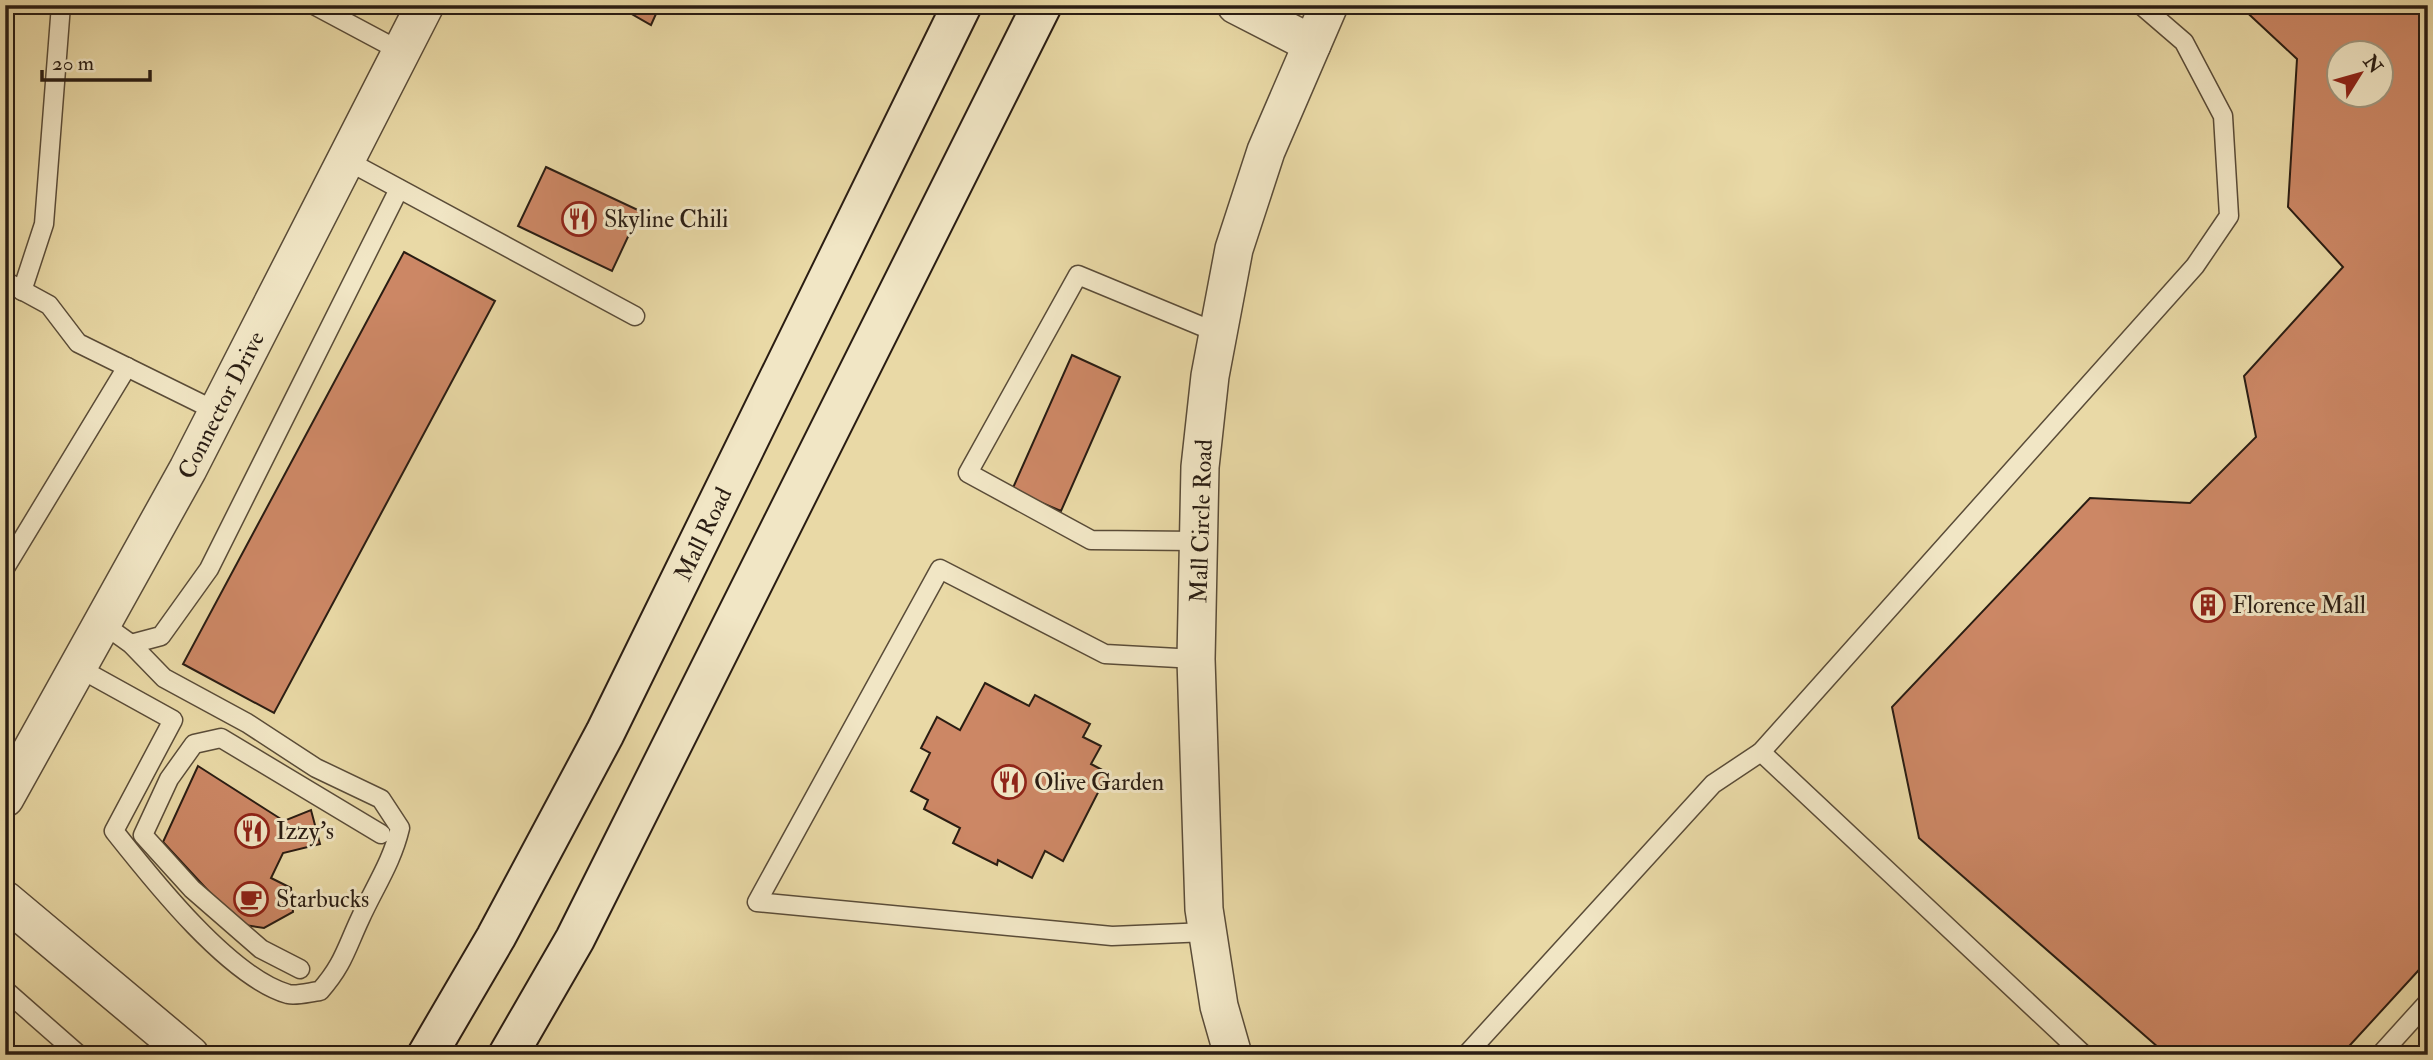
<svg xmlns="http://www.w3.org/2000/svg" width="2433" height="1060" viewBox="0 0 2433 1060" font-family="'IM FELL Double Pica',serif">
<rect width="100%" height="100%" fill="#e9d9a6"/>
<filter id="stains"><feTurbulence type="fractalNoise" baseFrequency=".00286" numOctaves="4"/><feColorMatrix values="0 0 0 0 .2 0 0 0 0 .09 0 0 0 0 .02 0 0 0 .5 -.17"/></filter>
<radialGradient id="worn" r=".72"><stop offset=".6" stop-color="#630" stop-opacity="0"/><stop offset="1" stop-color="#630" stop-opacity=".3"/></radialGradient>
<!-- building -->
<g fill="#cc8765" stroke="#2a1d13" stroke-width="2" fill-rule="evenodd">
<polygon points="5,5 14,5 5,135"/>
<polygon points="616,5 660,5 651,25"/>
<path d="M2239 5H2428V960L2341 1055H2264L2257 1048 2212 1055H2167L1919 838 1892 707 2090 498 2190 503 2256 437 2244 376 2343 267 2288 207 2297 59ZM2338 52H2380V94H2338Z"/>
<polygon points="546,167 640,211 612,271 518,226"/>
<polygon points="404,252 495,301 274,713 183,664"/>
<polygon points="1072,355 1120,377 1061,511 1012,490"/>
<polygon points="985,683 1029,706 1035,695 1090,724 1083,737 1101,746 1091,764 1108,773 1063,861 1045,851 1032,878 998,860 997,865 953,843 960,828 924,809 928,800 911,791 930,753 921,748 937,717 960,730"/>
<polygon points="198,766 284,821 311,810 320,844 283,853 271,878 291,888 293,912 264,928 239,924 163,842"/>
</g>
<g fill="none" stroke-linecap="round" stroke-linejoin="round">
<!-- lane casing -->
<g stroke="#5a4c38" stroke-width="21">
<g id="lane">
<polyline points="314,5 402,52"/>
<polyline points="346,160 635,316"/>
<polyline points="5,281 49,305 78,343 218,412"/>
<polyline points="22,291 44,224 61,5"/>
<polyline points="1197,541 1091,540 968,473 1078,275 1218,333"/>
<polyline points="5,568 127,367"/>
<polyline points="131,644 161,636 209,569 399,189"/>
<polyline points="1196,659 1105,654 940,569 757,902 1112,936 1207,932"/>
<path d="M79 668 173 720 114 831C152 879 229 977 288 994 297 996 310 992 320 991 343 965 346 949 360 919 374 888 392 862 400 828L381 799 316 768 247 723 164 678 131 644 103 624"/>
<polyline points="1761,752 2084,1055"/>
<polyline points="300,969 261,949 192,889 143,835 169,779 194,744 221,738 381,834"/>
<polyline points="5,990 79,1055"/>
<polyline points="1466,1055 1713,784 1761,752 2195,266 2229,216 2223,116 2184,42 2141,5"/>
<polyline points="2380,1055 2428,1002"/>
</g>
</g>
<!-- street casing -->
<g stroke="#5a4c38" stroke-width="40">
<g id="street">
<polyline points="1236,5 1312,44"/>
<polyline points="5,798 188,469 425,5"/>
<polyline points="5,900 190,1055"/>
<polyline points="1233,1055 1219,1006 1204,909 1196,659 1200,467 1210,376 1234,249 1266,151 1329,5"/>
</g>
</g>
<!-- secondary casing -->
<g stroke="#2a1d13" stroke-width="42">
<g id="secondary">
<polyline points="427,1055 496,937 605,733 962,5"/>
<polyline points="508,1055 575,939 1042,5"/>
</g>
</g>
<!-- lane -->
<use href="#lane" stroke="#f1e6c5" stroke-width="18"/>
<!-- street -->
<use href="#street" stroke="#f1e6c5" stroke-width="37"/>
<!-- secondary -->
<use href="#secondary" stroke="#f1e6c5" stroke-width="38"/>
</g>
<!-- icons -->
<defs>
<g id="restaurant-ring" transform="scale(1.75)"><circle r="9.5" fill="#f1e6c5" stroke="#8f2418" stroke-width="1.5"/><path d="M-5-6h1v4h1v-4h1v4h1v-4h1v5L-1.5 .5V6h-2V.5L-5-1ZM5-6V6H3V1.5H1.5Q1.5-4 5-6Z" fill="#8f2418"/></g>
<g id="building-ring" transform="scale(1.75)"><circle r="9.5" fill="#f1e6c5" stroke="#8f2418" stroke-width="1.5"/><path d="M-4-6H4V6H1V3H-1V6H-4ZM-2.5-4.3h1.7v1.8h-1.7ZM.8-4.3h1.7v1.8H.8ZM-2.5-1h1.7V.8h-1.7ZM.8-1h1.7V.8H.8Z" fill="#8f2418"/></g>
<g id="cafe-ring" transform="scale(1.75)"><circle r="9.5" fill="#f1e6c5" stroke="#8f2418" stroke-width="1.5"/><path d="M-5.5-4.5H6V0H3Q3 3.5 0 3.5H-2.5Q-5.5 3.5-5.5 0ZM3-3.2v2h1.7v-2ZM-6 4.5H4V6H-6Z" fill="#8f2418"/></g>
</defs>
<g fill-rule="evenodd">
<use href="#restaurant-ring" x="579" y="219"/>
<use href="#building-ring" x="2208" y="605"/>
<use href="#restaurant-ring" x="1009" y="782"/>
<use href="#restaurant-ring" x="252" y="831"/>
<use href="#cafe-ring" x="251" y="899"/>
</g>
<g text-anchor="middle" stroke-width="6" stroke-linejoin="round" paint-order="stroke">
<!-- poi labels -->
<g font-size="24" fill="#2a1d13" stroke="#f1e6c5" text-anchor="start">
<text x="604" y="227">Skyline Chili</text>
<text x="2232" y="613">Florence Mall</text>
<text x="1034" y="790">Olive Garden</text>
<text x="276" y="839">Izzy’s</text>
<text x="276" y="907">Starbucks</text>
</g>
<!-- street labels -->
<g font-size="24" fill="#2a1d13" stroke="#f1e6c5">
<text transform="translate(221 405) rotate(-63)" y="8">Connector Drive</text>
<text transform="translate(1201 521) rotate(-88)" y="8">Mall Circle Road</text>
<text transform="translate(703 534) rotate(-64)" y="8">Mall Road</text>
</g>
</g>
<!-- margin -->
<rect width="2433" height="1060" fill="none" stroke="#e9d9a6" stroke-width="28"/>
<rect x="7" y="7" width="2419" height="1046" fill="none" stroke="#2a1d13" stroke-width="3.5"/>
<rect x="14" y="14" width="2405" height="1032" fill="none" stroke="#2a1d13" stroke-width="2"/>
<!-- north arrow -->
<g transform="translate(2360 74) rotate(53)"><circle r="33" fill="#f1e6c5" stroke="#a1967e" stroke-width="2"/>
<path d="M0-5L12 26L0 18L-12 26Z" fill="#8f2418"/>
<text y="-10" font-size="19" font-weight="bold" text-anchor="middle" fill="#2a1d13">N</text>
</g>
<!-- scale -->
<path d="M42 70v10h108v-10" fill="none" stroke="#2a1d13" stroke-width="3.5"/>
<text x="52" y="70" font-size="21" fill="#2a1d13" stroke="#f1e6c5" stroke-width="5" paint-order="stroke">20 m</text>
<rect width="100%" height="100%" filter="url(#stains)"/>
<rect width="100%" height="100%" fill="url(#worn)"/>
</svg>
